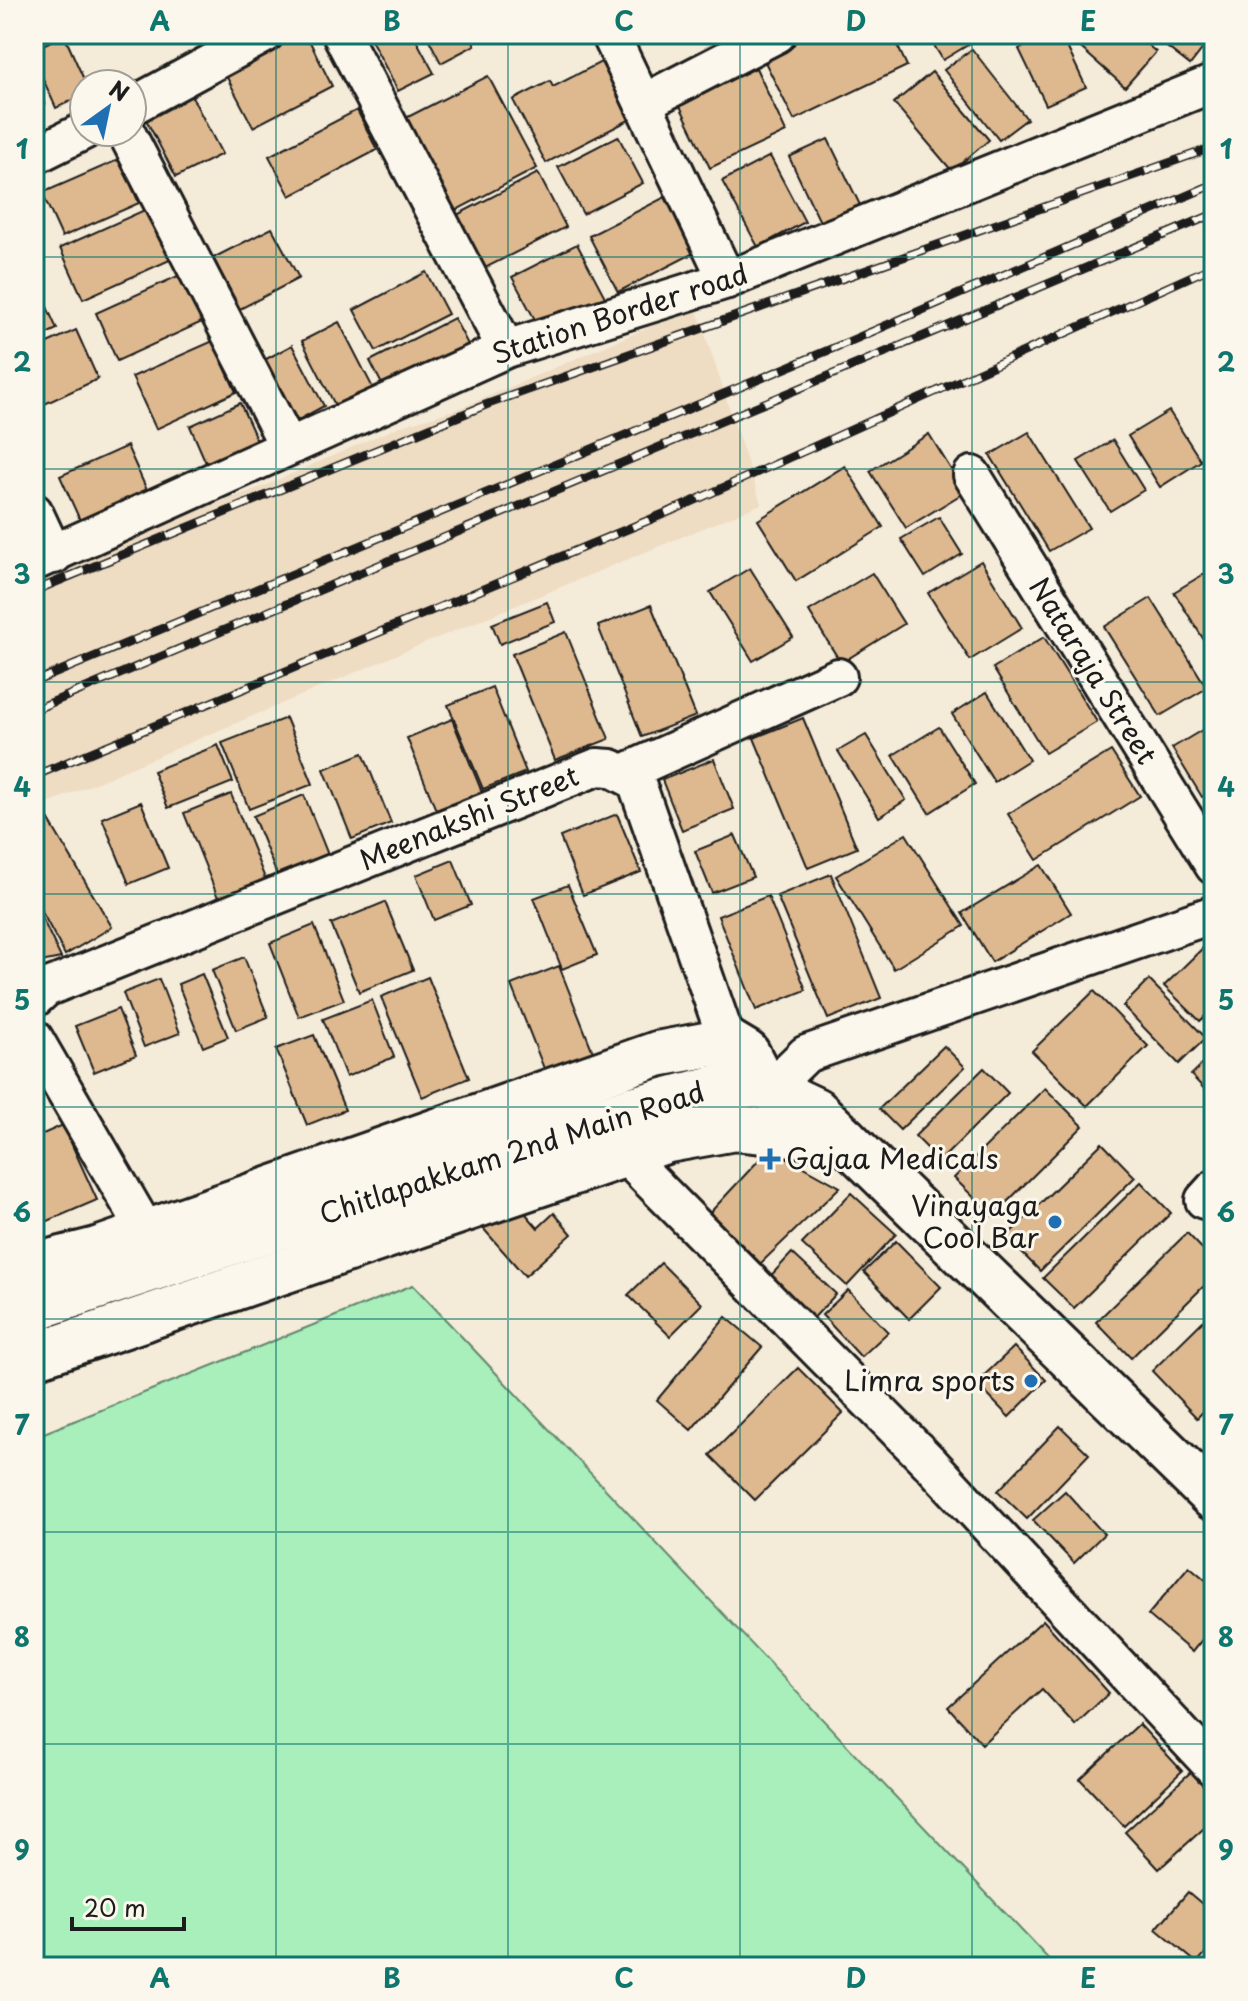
<svg xmlns="http://www.w3.org/2000/svg" width="1248" height="2001" viewBox="0 0 1248 2001" font-family="'Playpen Sans',sans-serif">
<rect width="100%" height="100%" fill="#f5ebd9"/>
<filter id="ink" filterUnits="userSpaceOnUse"><feTurbulence type="fractalNoise" baseFrequency=".0125" numOctaves="2"/><feDisplacementMap in="SourceGraphic" scale="16" xChannelSelector="R" yChannelSelector="G"/><feConvolveMatrix kernelMatrix="1 2 1 2 8 2 1 2 1" color-interpolation-filters="sRGB"/></filter>
<g filter="url(#ink)">
<!-- built -->
<polygon fill="#eedcc3" points="696,307 761,504 396,655 34,809 34,574 170,519 262,487 398,427 461,408"/>
<!-- green -->
<polygon fill="#a8efbc" stroke="#62866c" stroke-width="2" points="413,1285 1056,1967 34,1967 34,1437"/>
<!-- building -->
<g fill="#deb98f" stroke="#1c1c1c" stroke-width="2">
<polygon points="288,34 306,34 332,86 253,127 222,68"/>
<polygon points="368,34 413,34 434,73 398,91"/>
<polygon points="426,34 470,34 475,45 441,63"/>
<polygon points="803,34 892,34 907,66 794,120 761,54"/>
<polygon points="927,34 986,34 943,60"/>
<polygon points="1048,34 1061,34 1086,87 1046,105 1019,49"/>
<polygon points="1065,34 1135,34 1156,52 1125,87"/>
<polygon points="1150,34 1214,34 1190,65"/>
<polygon points="64,35 86,84 84,95 56,108 34,59 34,49"/>
<polygon points="972,49 1027,119 999,140 944,70"/>
<polygon points="601,62 631,119 546,163 513,100 550,81 553,87"/>
<polygon points="756,68 786,132 710,168 679,104"/>
<polygon points="932,72 989,140 952,171 894,103"/>
<polygon points="488,76 537,168 451,213 402,120"/>
<polygon points="34,81 45,104 34,109"/>
<polygon points="188,89 222,154 176,177 142,112"/>
<polygon points="357,110 377,150 290,196 269,156"/>
<polygon points="618,136 643,183 583,214 558,167"/>
<polygon points="828,139 860,205 821,224 789,157"/>
<polygon points="770,156 805,222 758,247 722,181"/>
<polygon points="120,159 139,203 62,237 42,193"/>
<polygon points="538,173 566,227 481,270 453,217"/>
<polygon points="665,197 694,253 618,292 589,236"/>
<polygon points="149,208 172,259 83,299 60,248"/>
<polygon points="272,228 299,278 240,309 213,258"/>
<polygon points="34,244 45,268 34,273"/>
<polygon points="577,244 606,299 542,333 512,277"/>
<polygon points="426,272 448,314 376,351 354,310"/>
<polygon points="180,275 202,322 117,361 96,313"/>
<polygon points="37,285 57,329 34,340 34,286"/>
<polygon points="454,318 472,352 388,396 370,361"/>
<polygon points="339,322 373,388 336,407 302,341"/>
<polygon points="76,330 98,379 34,409 34,349"/>
<polygon points="213,341 236,392 156,429 132,377"/>
<polygon points="292,345 324,406 289,425 257,364"/>
<polygon points="240,403 264,456 213,479 190,426"/>
<polygon points="1169,411 1201,461 1160,487 1128,436"/>
<polygon points="1029,432 1089,528 1049,551 990,455"/>
<polygon points="929,434 965,492 906,528 870,471"/>
<polygon points="1113,440 1144,490 1110,511 1078,461"/>
<polygon points="127,446 155,508 88,538 60,476"/>
<polygon points="845,466 883,527 796,581 758,520"/>
<polygon points="939,517 962,554 925,577 901,539"/>
<polygon points="981,561 1022,628 970,660 928,593"/>
<polygon points="750,568 793,637 753,661 710,592"/>
<polygon points="1209,571 1214,578 1214,656 1174,592"/>
<polygon points="872,573 904,624 841,663 809,611"/>
<polygon points="1151,598 1207,688 1160,716 1104,627"/>
<polygon points="547,602 555,622 500,644 492,624"/>
<polygon points="651,605 696,716 642,737 598,626"/>
<polygon points="566,632 609,739 555,760 512,654"/>
<polygon points="1044,637 1097,722 1045,753 993,668"/>
<polygon points="492,687 526,772 483,789 448,705"/>
<polygon points="987,692 1029,760 994,782 952,714"/>
<polygon points="286,718 313,784 249,809 222,743"/>
<polygon points="803,718 857,848 808,868 754,738"/>
<polygon points="452,719 482,792 436,810 407,738"/>
<polygon points="939,727 975,784 929,813 893,755"/>
<polygon points="1202,730 1214,750 1214,790 1202,797 1172,748"/>
<polygon points="866,735 906,800 879,817 838,751"/>
<polygon points="218,745 233,782 168,808 153,771"/>
<polygon points="1111,751 1140,796 1037,860 1008,814"/>
<polygon points="363,753 391,823 352,839 324,769"/>
<polygon points="714,759 734,809 682,830 662,780"/>
<polygon points="231,794 266,881 219,900 184,813"/>
<polygon points="304,795 328,855 277,875 253,816"/>
<polygon points="141,802 168,868 129,884 102,818"/>
<polygon points="44,812 112,927 65,955 34,897 34,818"/>
<polygon points="617,814 641,872 583,895 560,837"/>
<polygon points="906,834 964,926 894,969 836,876"/>
<polygon points="735,835 753,877 712,893 695,851"/>
<polygon points="453,860 471,905 434,920 416,875"/>
<polygon points="1041,865 1071,913 992,962 962,913"/>
<polygon points="831,874 881,998 828,1019 777,896"/>
<polygon points="568,885 597,955 562,969 534,898"/>
<polygon points="768,896 806,990 756,1010 718,916"/>
<polygon points="385,902 413,970 359,992 331,924"/>
<polygon points="35,903 61,958 41,962 34,951"/>
<polygon points="314,925 344,1000 299,1017 270,943"/>
<polygon points="1214,937 1214,1007 1200,1021 1164,986"/>
<polygon points="244,957 268,1017 236,1030 212,970"/>
<polygon points="559,966 593,1052 545,1071 511,985"/>
<polygon points="202,974 228,1037 203,1047 178,984"/>
<polygon points="428,977 469,1078 422,1097 381,997"/>
<polygon points="159,979 180,1033 144,1047 123,993"/>
<polygon points="1149,980 1206,1038 1179,1064 1123,1006"/>
<polygon points="1094,991 1148,1046 1087,1106 1032,1051"/>
<polygon points="372,1000 394,1057 346,1077 323,1019"/>
<polygon points="118,1009 136,1055 94,1072 75,1026"/>
<polygon points="314,1035 345,1110 307,1125 276,1049"/>
<polygon points="944,1046 965,1067 900,1130 879,1109"/>
<polygon points="1214,1053 1214,1099 1191,1075"/>
<polygon points="984,1068 1008,1093 940,1161 915,1136"/>
<polygon points="1045,1088 1083,1126 993,1216 954,1178"/>
<polygon points="63,1125 97,1200 34,1227 34,1138"/>
<polygon points="1102,1143 1135,1177 1040,1271 1006,1237"/>
<polygon points="770,1148 840,1187 759,1265 706,1217"/>
<polygon points="1141,1182 1171,1213 1074,1308 1043,1278"/>
<polygon points="851,1193 896,1234 847,1286 802,1244"/>
<polygon points="513,1199 538,1228 554,1213 572,1234 525,1276 482,1227"/>
<polygon points="1187,1233 1214,1261 1214,1276 1131,1358 1096,1322"/>
<polygon points="896,1241 941,1287 909,1319 864,1272"/>
<polygon points="792,1253 836,1294 807,1325 763,1284"/>
<polygon points="661,1263 702,1304 670,1336 628,1295"/>
<polygon points="848,1290 888,1332 861,1357 822,1315"/>
<polygon points="1212,1312 1214,1400 1197,1418 1152,1371"/>
<polygon points="726,1317 762,1347 691,1430 657,1400"/>
<polygon points="1014,1347 1046,1380 1009,1417 976,1383"/>
<polygon points="798,1368 843,1413 755,1500 710,1455"/>
<polygon points="1060,1426 1089,1454 1027,1519 998,1491"/>
<polygon points="1065,1491 1104,1534 1074,1563 1033,1520"/>
<polygon points="1189,1566 1214,1587 1214,1625 1192,1652 1148,1615"/>
<polygon points="1043,1620 1109,1693 1075,1725 1042,1689 982,1744 948,1707"/>
<polygon points="1139,1724 1182,1771 1124,1826 1080,1779"/>
<polygon points="1193,1770 1214,1792 1214,1819 1159,1869 1125,1832"/>
<polygon points="1188,1892 1214,1914 1214,1943 1197,1963 1156,1929"/>
</g>
<g fill="none" stroke-linecap="round" stroke-linejoin="round">
<!-- street casing -->
<g stroke="#1c1c1c" stroke-width="42">
<g id="street">
<polyline points="341,34 506,349"/>
<polyline points="610,34 727,280"/>
<polyline points="643,103 777,34"/>
<polyline points="132,106 265,34"/>
<polyline points="126,132 288,446"/>
<polyline points="34,156 84,131"/>
<polyline points="972,475 1214,866"/>
<polyline points="34,512 54,555"/>
<polyline points="34,562 506,349 727,280 1214,83"/>
<polyline points="624,773 838,677"/>
<polyline points="34,999 46,988 597,767 611,768 636,781 727,1041"/>
<polyline points="34,1038 147,1233"/>
<polyline points="770,1089 806,1054 1214,914"/>
<polyline points="624,1154 931,1464 1214,1768"/>
<polyline points="1204,1200 1214,1189"/>
</g>
</g>
<!-- secondary casing -->
<g stroke="#1c1c1c" stroke-width="50">
<g id="secondary">
<polyline points="34,1266 97,1250 657,1054 727,1041 747,1053 764,1086"/>
<polyline points="34,1308 636,1108 726,1085 764,1086 815,1110 1214,1498"/>
<polyline points="34,1356 668,1140 735,1128 845,1139"/>
</g>
</g>
<!-- street -->
<use href="#street" stroke="#fbf7ec" stroke-width="36"/>
<!-- secondary -->
<use href="#secondary" stroke="#fbf7ec" stroke-width="44"/>
<!-- rail casing -->
<g stroke="#1c1c1c" stroke-width="9">
<g id="rail">
<polyline points="34,591 488,404 1214,147"/>
<polyline points="34,682 848,342 1214,184"/>
<polyline points="34,710 1214,214"/>
<polyline points="34,776 678,508 1214,266"/>
</g>
</g>
<!-- rail -->
<use href="#rail" stroke="#fbf7ec" stroke-width="6" stroke-dasharray="18" stroke-linecap="butt"/>
</g>
</g>
<!-- grid -->
<path fill="none" stroke="#0f766e" stroke-width="2" stroke-opacity="0.55" d="M276 34V1967M508 34V1967M740 34V1967M972 34V1967M34 257H1214M34 469H1214M34 682H1214M34 894H1214M34 1107H1214M34 1319H1214M34 1532H1214M34 1744H1214"/>
<!-- markers -->
<g fill="#1f6fb2" stroke="#fbf7ec" stroke-width="3">
<path d="M766 1147h8v8h8v8h-8v8h-8v-8h-8v-8h8z"/>
<circle cx="1055" cy="1222" r="8"/>
<circle cx="1031" cy="1381" r="8"/>
</g>
<g text-anchor="middle" stroke-width="6" stroke-linejoin="round" paint-order="stroke">
<!-- street labels -->
<g font-size="28" fill="#1c1c1c" stroke="#fbf7ec">
<text transform="translate(620 314) rotate(-18)" y="10">Station Border road</text>
<text transform="translate(1093 671) rotate(58)" y="10">Nataraja Street</text>
<text transform="translate(469 818) rotate(-22)" y="10">Meenakshi Street</text>
<text transform="translate(512 1153) rotate(-18)" y="10">Chitlapakkam 2nd Main Road</text>
</g>
<!-- poi labels -->
<g font-size="28" fill="#1c1c1c" stroke="#fbf7ec" text-anchor="end">
<text x="786" y="1169" text-anchor="start">Gajaa Medicals</text>
<text x="1039" y="1216">Vinayaga<tspan x="1039" dy="32">Cool Bar</tspan></text>
<text x="1015" y="1391">Limra sports</text>
</g>
</g>
<!-- margin -->
<rect width="1248" height="2001" fill="none" stroke="#fbf7ec" stroke-width="88"/>
<!-- north arrow -->
<g transform="translate(108 108) rotate(33)"><circle r="38" fill="#fbf7ec" stroke="#a29f99" stroke-width="2"/>
<path d="M0-6L14 30L0 20L-14 30Z" fill="#1f6fb2"/>
<text y="-12" font-size="22" font-weight="bold" text-anchor="middle" fill="#1c1c1c">N</text>
</g>
<!-- scale -->
<path d="M72 1917v12h112v-12" fill="none" stroke="#1c1c1c" stroke-width="4"/>
<text x="84" y="1917" font-size="24" fill="#1c1c1c" stroke="#fbf7ec" stroke-width="6" paint-order="stroke">20 m</text>
<rect x="44" y="44" width="1160" height="1913" fill="none" stroke="#0f766e" stroke-width="3"/>
<g font-size="26" text-anchor="middle" font-weight="bold" fill="#0f766e">
<text x="160" y="31">A</text>
<text x="392" y="31">B</text>
<text x="624" y="31">C</text>
<text x="856" y="31">D</text>
<text x="1088" y="31">E</text>
<text x="22" y="159">1</text>
<text x="1226" y="159">1</text>
<text x="22" y="372">2</text>
<text x="1226" y="372">2</text>
<text x="22" y="584">3</text>
<text x="1226" y="584">3</text>
<text x="22" y="797">4</text>
<text x="1226" y="797">4</text>
<text x="22" y="1010">5</text>
<text x="1226" y="1010">5</text>
<text x="22" y="1222">6</text>
<text x="1226" y="1222">6</text>
<text x="22" y="1435">7</text>
<text x="1226" y="1435">7</text>
<text x="22" y="1647">8</text>
<text x="1226" y="1647">8</text>
<text x="22" y="1860">9</text>
<text x="1226" y="1860">9</text>
<text x="160" y="1988">A</text>
<text x="392" y="1988">B</text>
<text x="624" y="1988">C</text>
<text x="856" y="1988">D</text>
<text x="1088" y="1988">E</text>
</g>
</svg>
